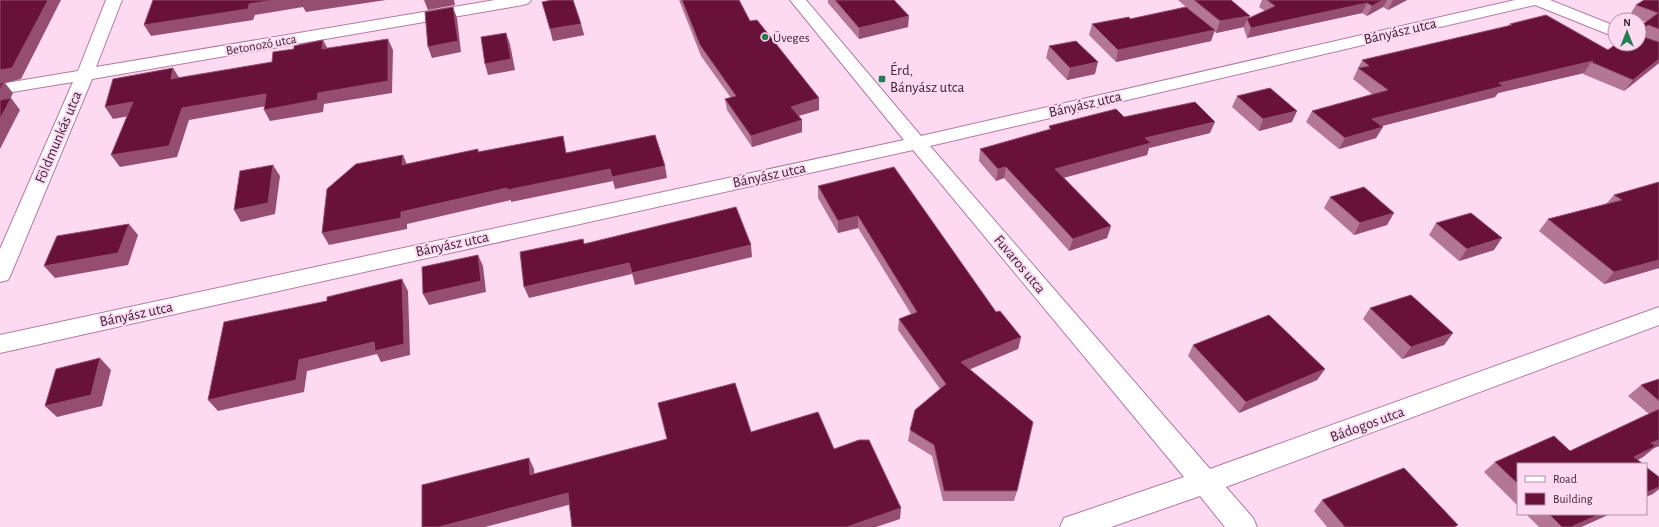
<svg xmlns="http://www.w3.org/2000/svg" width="1659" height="527" viewBox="0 0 1659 527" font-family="'Alegreya Sans',sans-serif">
<rect width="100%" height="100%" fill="#fed9f2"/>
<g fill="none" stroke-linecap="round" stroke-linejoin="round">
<!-- minor casing -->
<g stroke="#b27ba2" stroke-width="2">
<g id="minor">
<polygon points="106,0 122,0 96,67 495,0 531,0 529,3 523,5 92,79 11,274 8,280 0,282 0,249 73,82 0,94 0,84 78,71"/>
<polygon points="790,0 806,0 921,136 1515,0 1550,0 1615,26 1615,37 1535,5 930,146 1210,469 1659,307 1659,325 1226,487 1253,518 1257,527 1225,527 1200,496 1111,527 1060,527 1064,518 1184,477 913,150 0,353 0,335 904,140"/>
</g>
</g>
<!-- minor -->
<use href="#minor" fill="#fff" fill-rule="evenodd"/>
</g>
<!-- wall -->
<g fill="#b37696">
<polygon points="679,0 739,0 750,21 819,98 819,110 798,116 802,120 802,132 752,147 727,110 725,99 731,98 701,56"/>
<polygon points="828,0 894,0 908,27 859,39 828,3"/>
<polygon points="1178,0 1231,0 1249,18 1265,11 1259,7 1262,0 1407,0 1388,10 1383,7 1367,16 1362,13 1247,38 1244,29 1244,27 1216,33 1214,31 1211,41 1116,62 1089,35 1092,24 1130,19 1186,7"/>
<polygon points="1659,0 1659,63 1624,91 1583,74 1584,73 1498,93 1495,97 1382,126 1376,138 1339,149 1306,122 1312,111 1373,95 1353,79 1362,60 1508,26 1510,24 1608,50 1646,22 1629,16 1636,5"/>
<polygon points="542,2 581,24 584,35 553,41"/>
<polygon points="1049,46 1095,74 1067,80 1046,58"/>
<polygon points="1237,96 1292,122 1259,131 1232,107"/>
<polygon points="1124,117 1210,133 1149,148 1147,155 1063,178 1111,226 1107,238 1069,251 1004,178 996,181 979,161 980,149 1049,129 1049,126"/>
<polygon points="1659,182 1659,268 1604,284 1539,231 1548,219 1606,204 1614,195"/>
<polygon points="818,186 996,312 1021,337 1018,349 969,369 1017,491 1014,501 943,501 932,456 908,441 910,430 940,389 898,330 899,319 911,314 858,228 838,233 818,198"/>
<polygon points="1330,197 1387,225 1354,235 1324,208"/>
<polygon points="1436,223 1494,250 1459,261 1429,235"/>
<polygon points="1370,308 1453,333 1444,345 1402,359 1363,319"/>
<polygon points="1193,345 1325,369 1317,380 1239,413 1188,356"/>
<polygon points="1659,379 1659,446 1654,448 1643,457 1638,460 1518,464 1518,506 1484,472 1495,462 1570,451 1649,414 1628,396 1641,385"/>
<polygon points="1322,500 1456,527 1327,527 1314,511"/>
<polygon points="1526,514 1610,514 1581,527 1539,527"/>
</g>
<!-- shaded-wall -->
<g fill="#954e71">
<polygon points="48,0 61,0 21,79 5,83 13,93 4,112 0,108 0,70"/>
<polygon points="275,0 386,0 306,12 303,7 255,15 253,20 151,36 144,25 249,4"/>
<polygon points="424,0 454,0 455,5 428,10"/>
<polygon points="1383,0 1387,0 1383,7 1367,16 1372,6"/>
<polygon points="1393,0 1407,0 1388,10"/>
<polygon points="1367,3 1362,13 1247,38 1251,28"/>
<polygon points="453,7 457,18 461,52 432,58 428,47"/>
<polygon points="909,16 908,27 859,39 859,28"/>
<polygon points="1250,16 1248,21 1247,19 1244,27 1216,33 1220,21"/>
<polygon points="581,24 584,35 553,41 550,29"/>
<polygon points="1648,25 1642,32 1646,31 1639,40 1639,33"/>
<polygon points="1215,30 1211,41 1116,62 1118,50"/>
<polygon points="506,33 510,44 515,70 488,75 485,64"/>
<polygon points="388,39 393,50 392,93 324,104 323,112 270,121 264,110 318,93"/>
<polygon points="323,40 329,51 322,49"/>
<polygon points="1659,59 1659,63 1624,91 1633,80"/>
<polygon points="1593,61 1591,62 1584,73 1498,93 1495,97 1366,130 1372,119 1499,83"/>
<polygon points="1098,62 1095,74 1067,80 1070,68"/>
<polygon points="173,68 180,79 171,79"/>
<polygon points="266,94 272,105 189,120 177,157 120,167 111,155 182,108"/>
<polygon points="11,98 20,110 0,149 0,119"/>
<polygon points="819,98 819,110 791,118 791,107"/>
<polygon points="133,102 140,114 113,119 105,107"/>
<polygon points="1297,111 1292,122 1259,131 1263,119"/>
<polygon points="802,120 802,132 752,147 751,136"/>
<polygon points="1215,122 1210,133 1149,148 1147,155 1052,181 1055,169 1145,138"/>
<polygon points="1383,127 1376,138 1339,149 1345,138"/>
<polygon points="403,155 408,167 402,165"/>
<polygon points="273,165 280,176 275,214 241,222 234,210"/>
<polygon points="665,166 667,178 615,189 612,177"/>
<polygon points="1006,167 1004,178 996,181 998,169"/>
<polygon points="610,169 613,181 511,202 511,200 407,224 407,229 329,245 322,233 401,212 507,188"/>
<polygon points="1394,213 1387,225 1354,235 1360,223"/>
<polygon points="858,216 858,228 838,233 838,221"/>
<polygon points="129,224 138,235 128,265 55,278 44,266"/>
<polygon points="1111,226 1107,238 1069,251 1073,239"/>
<polygon points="1502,238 1494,250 1459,261 1467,249"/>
<polygon points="751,245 752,257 635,285 632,273"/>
<polygon points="478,255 483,266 486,292 429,305 423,294"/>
<polygon points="1659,260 1659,268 1604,284 1614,272"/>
<polygon points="629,263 632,274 529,298 524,287"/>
<polygon points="402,279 408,291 410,355 381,362 377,354 307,371 304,392 218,411 208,400 299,360 374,342"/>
<polygon points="1453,333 1444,345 1402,359 1411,347"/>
<polygon points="1021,337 1018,349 959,374 961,362"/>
<polygon points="100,358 111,370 102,406 57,417 45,406"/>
<polygon points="1325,369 1317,380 1239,413 1246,402"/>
<polygon points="1659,440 1659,446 1654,448 1643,457 1629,464 1626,464 1651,443"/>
<polygon points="529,458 534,469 535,486 530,475"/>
<polygon points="1659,487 1659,489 1653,494 1646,497 1646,493"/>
<polygon points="568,493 572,504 485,527 439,527"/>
<polygon points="901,508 900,519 876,527 847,527"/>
<polygon points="1600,514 1610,514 1581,527 1571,527"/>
</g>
<!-- building -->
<g fill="#68123a" stroke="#954e71">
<polygon points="0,0 48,0 12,68 0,70"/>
<polygon points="153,0 275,0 249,4 248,9 144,25"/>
<polygon points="301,0 310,0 301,1"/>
<polygon points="552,0 573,0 581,24 550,29 542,2"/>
<polygon points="682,0 739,0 750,21 757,20 819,98 791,107 802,120 751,136 725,99 736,96 700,45"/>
<polygon points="835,0 894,0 909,16 859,28"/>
<polygon points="1194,0 1231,0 1250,16 1220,21"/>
<polygon points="1267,0 1383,0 1372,6 1367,3 1251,28 1247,19 1275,6"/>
<polygon points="1644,0 1659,0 1659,29 1648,25 1646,26 1646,31 1639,33 1639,27 1658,13 1636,5"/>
<polygon points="453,7 458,41 428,47 425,12"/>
<polygon points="1186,7 1215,30 1118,50 1092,24 1129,17 1130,19"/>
<polygon points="1546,15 1608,50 1616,44 1639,44 1639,33 1641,36 1659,42 1659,59 1633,80 1591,62 1593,61 1499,83 1503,86 1372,119 1383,127 1345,138 1312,111 1388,90 1358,68 1369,66 1362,60 1512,25 1510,24"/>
<polygon points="506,33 511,59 485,64 481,37"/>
<polygon points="388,39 388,81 318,93 317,100 264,110 266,94 182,108 169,146 111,155 133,102 105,107 113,79 173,68 171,79 272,62 273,52 294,49 294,46 323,40 322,49"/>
<polygon points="1076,41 1098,62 1070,68 1049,46"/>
<polygon points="4,82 0,90 0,83"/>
<polygon points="1270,88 1297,111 1263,119 1237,96"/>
<polygon points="11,98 0,119 0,100"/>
<polygon points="1195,102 1215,122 1145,138 1151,143 1055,169 1111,226 1073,239 1006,167 998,169 980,149 1051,129 1049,126 1116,109 1124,117"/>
<polygon points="655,135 665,166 612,177 610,169 507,190 507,188 401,212 401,218 322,233 327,189 356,164 403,155 402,165 478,149 478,152 563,136 566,153"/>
<polygon points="273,165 268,203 234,210 240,171"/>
<polygon points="894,167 996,312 1000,311 1021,337 961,362 1033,422 1017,491 944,491 934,445 910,430 915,410 946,384 899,319 917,312 858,216 838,221 818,186"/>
<polygon points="1659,182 1659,260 1614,272 1548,219 1622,200 1614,195"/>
<polygon points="1364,187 1394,213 1360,223 1330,197"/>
<polygon points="736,207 751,245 632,273 629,263 524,287 520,252 583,239 584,244"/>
<polygon points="1471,213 1502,238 1467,249 1436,223"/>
<polygon points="129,224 118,253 44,266 57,236"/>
<polygon points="478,255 481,281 423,294 422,267"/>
<polygon points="402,279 404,344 375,351 374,342 299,360 296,380 208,400 224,322 327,301 327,297"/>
<polygon points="1411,295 1453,333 1411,347 1370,308"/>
<polygon points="1269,315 1325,369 1246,402 1193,345"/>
<polygon points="100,358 91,395 45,406 56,369"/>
<polygon points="1659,379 1659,401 1641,385"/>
<polygon points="735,383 751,432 818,412 834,449 859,440 869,440 901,508 847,527 572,527 568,493 439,527 422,527 422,485 529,458 530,475 667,439 658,403"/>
<polygon points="1659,409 1659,440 1651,443 1656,446 1634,457 1643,464 1518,464 1518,484 1495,462 1554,436 1570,451"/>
<polygon points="1646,467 1659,477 1659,487 1646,493"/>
<polygon points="1404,468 1458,525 1454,527 1345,527 1322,500"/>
<polygon points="1549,514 1600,514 1571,527 1562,527"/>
</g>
<!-- markers -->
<g fill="#247d52" stroke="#fed9f2" stroke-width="1.5">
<circle cx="765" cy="37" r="4"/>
<rect x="878" y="75" width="8" height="8" rx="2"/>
</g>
<g text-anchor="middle" stroke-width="4" stroke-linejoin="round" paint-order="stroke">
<!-- far-poi labels -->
<g font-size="13" fill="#3d2737" stroke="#fed9f2" text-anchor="start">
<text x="773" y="42">Üveges</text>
</g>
<!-- far-street labels -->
<g font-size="13" fill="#3d2737" stroke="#fed9f2">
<text transform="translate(261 44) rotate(-10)" y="5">Betonozó utca</text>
</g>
<!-- street labels -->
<g font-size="15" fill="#3d2737" stroke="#fed9f2">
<text transform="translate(1400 31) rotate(-13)" y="5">Bányász utca</text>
<text transform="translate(1085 104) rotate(-13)" y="5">Bányász utca</text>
<text transform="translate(58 137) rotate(-67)" y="5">Földmunkás utca</text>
<text transform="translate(769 175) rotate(-12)" y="5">Bányász utca</text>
<text transform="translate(452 244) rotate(-12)" y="5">Bányász utca</text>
<text transform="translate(1020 264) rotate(50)" y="5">Fuvaros utca</text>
<text transform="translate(136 314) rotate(-12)" y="5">Bányász utca</text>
<text transform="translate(1367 424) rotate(-20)" y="5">Bádogos utca</text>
</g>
<!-- poi labels -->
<g font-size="15" fill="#3d2737" stroke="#fed9f2" text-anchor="start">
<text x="890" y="75">Érd,<tspan x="890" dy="17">Bányász utca</tspan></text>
</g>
</g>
<!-- legend -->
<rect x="1517" y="463" width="130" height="52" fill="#fed9f2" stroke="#b192a7"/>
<rect x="1525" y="476" width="20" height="6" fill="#ffffff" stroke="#b192a7"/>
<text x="1553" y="483" font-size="12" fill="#3d2737">Road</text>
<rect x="1525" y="493" width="20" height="12" fill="#68123a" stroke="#b192a7"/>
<text x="1553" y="503" font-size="12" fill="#3d2737">Building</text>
<!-- north arrow -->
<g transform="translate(1627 32)"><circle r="19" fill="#fed9f2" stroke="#b192a7"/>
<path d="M0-3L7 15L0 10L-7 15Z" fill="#247d52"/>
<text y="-6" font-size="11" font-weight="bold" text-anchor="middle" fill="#3d2737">N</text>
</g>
</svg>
